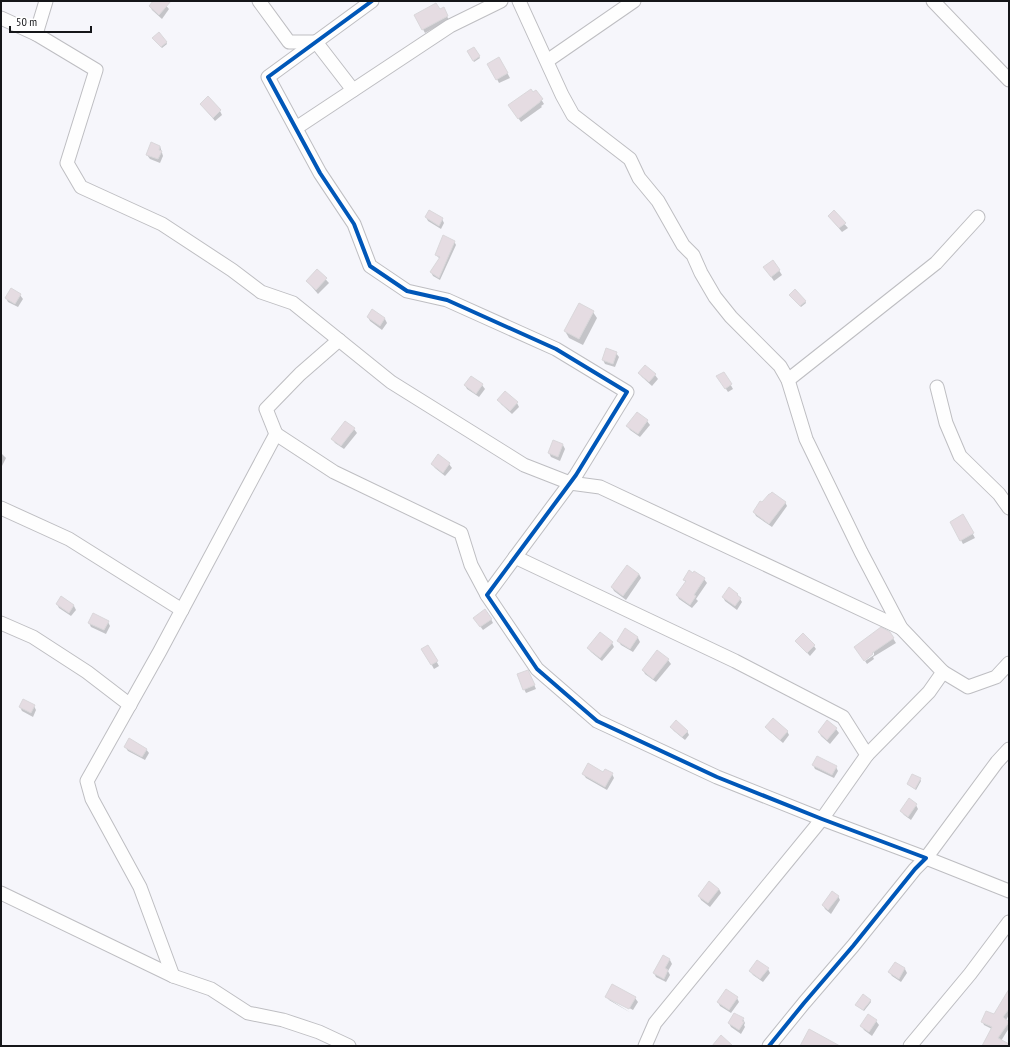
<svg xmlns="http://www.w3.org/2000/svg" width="1010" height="1047" viewBox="0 0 1010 1047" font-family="'PT Sans Narrow',sans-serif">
<rect width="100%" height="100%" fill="#f6f6fb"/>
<!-- shadow -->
<g fill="#0003">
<polygon points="155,1 162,1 169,9 162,19 152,10 150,6"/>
<polygon points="443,9 449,20 425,33 415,15 440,11"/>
<polygon points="154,40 166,42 167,44 162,48"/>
<polygon points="474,48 480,58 474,62 468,52"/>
<polygon points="499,58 510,78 499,83 489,64"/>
<polygon points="536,91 544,104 541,106 542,107 521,122 512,109"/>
<polygon points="201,104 220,111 222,115 215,121"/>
<polygon points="160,146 163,156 160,163 150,159 147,155"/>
<polygon points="834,212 848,228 842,232 832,220"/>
<polygon points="426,217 442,219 444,223 441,229 428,221"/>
<polygon points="454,241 456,245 440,280 433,276 431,272 440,259 436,255"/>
<polygon points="773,261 782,275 774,281 767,271"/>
<polygon points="317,270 329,283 318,294 307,281"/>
<polygon points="20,295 23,299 18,307 8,302 6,298"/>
<polygon points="791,297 805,301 806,303 801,307"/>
<polygon points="372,311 385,319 387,323 382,330 370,321 368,317"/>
<polygon points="593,312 597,318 583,345 569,338 565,331"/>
<polygon points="616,353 619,357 615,367 605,364 603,360"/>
<polygon points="639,373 655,375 658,379 652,386 642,377"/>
<polygon points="724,373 733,389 728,392 718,377"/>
<polygon points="465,385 482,385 485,389 479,397 467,389"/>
<polygon points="499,400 517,403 519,407 512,414 501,404"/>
<polygon points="647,421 650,425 640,437 630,430 627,426"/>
<polygon points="354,429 357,433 344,449 335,443 332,439"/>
<polygon points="554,442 563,445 565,449 560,461 551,457 549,453"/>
<polygon points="1,453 6,458 1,468"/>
<polygon points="439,456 449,464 452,468 445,476 435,468 432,464"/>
<polygon points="785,502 787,506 772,527 756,516 754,512"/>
<polygon points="963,516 975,538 963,544 951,522"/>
<polygon points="639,574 641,578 626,600 614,591 612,587"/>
<polygon points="704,579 707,583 696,599 698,601 692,608 679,599 677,595 686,583 684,580"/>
<polygon points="737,594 742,602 737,610 725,601 723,597"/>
<polygon points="62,597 74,606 76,610 71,616 59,608 57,604"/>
<polygon points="491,619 493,623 483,630 477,622"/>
<polygon points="108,622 110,626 106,634 91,627 89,623"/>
<polygon points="625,630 638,638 640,642 633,652 621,645 618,641"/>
<polygon points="889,632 896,643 873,657 874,659 867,664 865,661 874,655 874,652 864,660"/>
<polygon points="796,641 814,646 816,649 810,656"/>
<polygon points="612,643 614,647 602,661 591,652 588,648"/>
<polygon points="428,646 439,666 434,669 423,649"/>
<polygon points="658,652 668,660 671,664 656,682 645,674 643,670"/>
<polygon points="530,675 536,689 526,693 524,689"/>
<polygon points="34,706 36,710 33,717 22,711 20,707"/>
<polygon points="828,722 836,729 839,733 830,744 821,736 819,732"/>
<polygon points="671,727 687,731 689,735 685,740 674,731"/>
<polygon points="767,727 787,731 789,735 783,743 769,731"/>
<polygon points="125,747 146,749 149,753 145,760 128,751"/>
<polygon points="813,765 836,767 838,771 834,778 815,769"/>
<polygon points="604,773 612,774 614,778 607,790 586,778 583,774"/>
<polygon points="920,779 921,781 916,790 908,784"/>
<polygon points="916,805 918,809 911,820 904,815 901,811"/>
<polygon points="719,889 721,893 710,907 701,900 699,896"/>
<polygon points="838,896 840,900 831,914 825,909 823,905"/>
<polygon points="663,956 670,960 672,964 668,971 670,975 666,982 656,977 654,973"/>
<polygon points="895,963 905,969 907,973 901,982 892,976 889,972"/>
<polygon points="768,969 770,973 763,982 753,975 750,971"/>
<polygon points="607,997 635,998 638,1002 633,1010 609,997 609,999 631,1013 609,1000"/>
<polygon points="1009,997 1009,1015 1006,1020 1009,1023 1009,1028 1001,1041 1008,1046 983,1046 992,1029 984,1025 982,1021 994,1016"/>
<polygon points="737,998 739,1002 731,1013 720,1006 718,1002"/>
<polygon points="870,1000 871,1002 864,1011 856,1005"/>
<polygon points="869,1016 876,1021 879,1025 872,1036 864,1030 861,1026"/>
<polygon points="743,1019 745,1023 744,1025 745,1027 741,1034 731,1027 729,1023"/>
</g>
<!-- building -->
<g fill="#e5dce2" stroke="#dad8db">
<polygon points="153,1 171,1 159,15 149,6"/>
<polygon points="436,3 440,9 444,7 448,16 422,30 414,15"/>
<polygon points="159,32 167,42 161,47 152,38"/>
<polygon points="474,47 480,56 473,61 467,51"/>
<polygon points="499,57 508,73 496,80 487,64"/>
<polygon points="531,89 533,92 536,90 543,99 540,101 540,102 518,119 508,105"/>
<polygon points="208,96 221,110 213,118 200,104"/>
<polygon points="151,142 160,146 159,150 162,151 158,159 146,155"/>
<polygon points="429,210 443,218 439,226 425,217"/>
<polygon points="834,210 846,223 839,228 828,216"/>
<polygon points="443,235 455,241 439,278 430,272 440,257 435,255"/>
<polygon points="773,260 780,270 771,277 763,267"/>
<polygon points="317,269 327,278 316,290 306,281"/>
<polygon points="11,288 21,294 15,304 5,298"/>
<polygon points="795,289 806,301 800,306 789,295"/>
<polygon points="579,303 594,311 579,339 564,331"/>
<polygon points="372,309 385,318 380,326 367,317"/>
<polygon points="606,348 617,352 613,364 602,360"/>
<polygon points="645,365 656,374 649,382 638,373"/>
<polygon points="724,372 732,384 725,389 716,376"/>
<polygon points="471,376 483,384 476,394 464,385"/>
<polygon points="505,391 518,402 510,411 497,400"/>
<polygon points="637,412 648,420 638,434 626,426"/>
<polygon points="345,421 355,428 341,446 331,439"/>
<polygon points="553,440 563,444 558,457 548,453"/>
<polygon points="438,454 450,463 443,473 431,464"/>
<polygon points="772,492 786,502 769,524 753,512 760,501 762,502 769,494 770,494"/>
<polygon points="963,514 974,533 960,541 950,522"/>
<polygon points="627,565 639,574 623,596 611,587"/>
<polygon points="689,570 693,573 694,571 705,578 694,595 696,596 690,605 676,595 686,581 683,580"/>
<polygon points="729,587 738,594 737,595 741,598 735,606 722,597"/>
<polygon points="61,596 74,605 69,613 56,604"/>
<polygon points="485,609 492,619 480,627 473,618"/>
<polygon points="93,613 109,621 104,630 88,623"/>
<polygon points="881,627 890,632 894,638 872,653 873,654 864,661 854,647"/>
<polygon points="625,628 638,637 630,649 617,641"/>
<polygon points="600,632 613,642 600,658 587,648"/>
<polygon points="803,633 815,645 807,653 795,641"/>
<polygon points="428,645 438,661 431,665 421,649"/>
<polygon points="657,650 669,659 653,679 642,670"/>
<polygon points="528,670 535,685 523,690 517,674"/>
<polygon points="23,699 35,705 31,713 19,707"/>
<polygon points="773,718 788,731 780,740 765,727"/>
<polygon points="676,720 688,731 682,737 670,727"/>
<polygon points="827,720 837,728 827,740 818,732"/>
<polygon points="129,738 147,749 142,757 124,747"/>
<polygon points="817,756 837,766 832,775 812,765"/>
<polygon points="588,763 603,772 605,769 613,773 605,787 582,774"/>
<polygon points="912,774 921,778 915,789 907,784"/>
<polygon points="909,798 917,804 908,817 900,811"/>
<polygon points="709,881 719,889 708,903 698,896"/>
<polygon points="832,891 839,896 828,910 822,905"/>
<polygon points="663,955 670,959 665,968 668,970 664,979 653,973"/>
<polygon points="757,960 769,968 760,979 749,971"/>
<polygon points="895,962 905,968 899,979 888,972"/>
<polygon points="612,984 636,997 629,1009 605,997"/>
<polygon points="726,989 738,997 729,1010 717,1002"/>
<polygon points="1009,989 1009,1009 1003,1017 1009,1022 998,1038 1009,1044 1009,1046 982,1046 992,1027 981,1022 986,1011 994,1014"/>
<polygon points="863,994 871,1000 863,1010 855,1005"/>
<polygon points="734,1013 744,1018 742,1021 744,1022 739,1030 728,1023"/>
<polygon points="868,1014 877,1020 869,1032 860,1026"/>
<polygon points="809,1029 840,1046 800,1046"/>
<polygon points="721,1035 733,1046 712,1046"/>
</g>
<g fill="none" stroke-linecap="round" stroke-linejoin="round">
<!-- street casing -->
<g stroke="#bebec2" stroke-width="15">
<g id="street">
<polyline points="46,1 36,34 96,70 67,163 81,187 162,224 232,270 261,292 293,303 391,382 524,465 570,483 600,487 901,628"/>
<polyline points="259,1 289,42 316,42 353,90"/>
<polyline points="372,1 268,77 320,173 354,224 370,266 407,291 447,300 556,349 627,392 576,475 487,595 537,669 597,721 717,777 822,819 926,858 915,869 853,946 804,1003 769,1046"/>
<polyline points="519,1 562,95 573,115 630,159 639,178 658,201 683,245 693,255 701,273 715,297 731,317 780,366 788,380 806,439 861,552 901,628 943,672 929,692 867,755"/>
<polyline points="933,1 1009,80"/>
<polyline points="1,18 36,34"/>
<polyline points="547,61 634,1"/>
<polyline points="296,128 450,26 501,1"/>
<polyline points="788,380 936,263 978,217"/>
<polyline points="937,387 946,423 960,456 999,494 1009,508"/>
<polyline points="276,434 266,409 300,374 339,340"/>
<polyline points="1,508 69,539 182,610"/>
<polyline points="515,557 735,661 843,717 867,755 822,819 655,1023 645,1046"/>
<polyline points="1,623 33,637 87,672 130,705"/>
<polyline points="943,672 968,687 996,677 1009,663"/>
<polyline points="1009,749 997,762 926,858 1009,891"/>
<polyline points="1,893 173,976 211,989 248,1013 283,1020 319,1032 349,1046"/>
<polyline points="173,976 140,887 92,799 87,781 160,651 276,434 334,472 461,533 471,565 487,595"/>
<polyline points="910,1046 970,974 1009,922"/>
</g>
</g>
<!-- street -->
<use href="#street" stroke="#fefefe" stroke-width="13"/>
<!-- cycleway casing -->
<g stroke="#fff" stroke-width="6">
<polyline id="cycleway" points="372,1 268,77 320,173 354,224 370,266 407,291 447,300 556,349 627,392 576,475 487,595 537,669 597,721 717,777 822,819 926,858 915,869 853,946 804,1003 769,1046"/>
</g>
<!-- cycleway -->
<use href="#cycleway" stroke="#0057b8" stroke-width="4"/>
</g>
<!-- border -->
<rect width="1010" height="1047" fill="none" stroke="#151619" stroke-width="4"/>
<!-- scale -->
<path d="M10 26v6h81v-6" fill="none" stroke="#151619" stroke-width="2"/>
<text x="16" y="26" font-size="12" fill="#151619" stroke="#ffffff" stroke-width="3" paint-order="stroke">50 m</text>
</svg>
